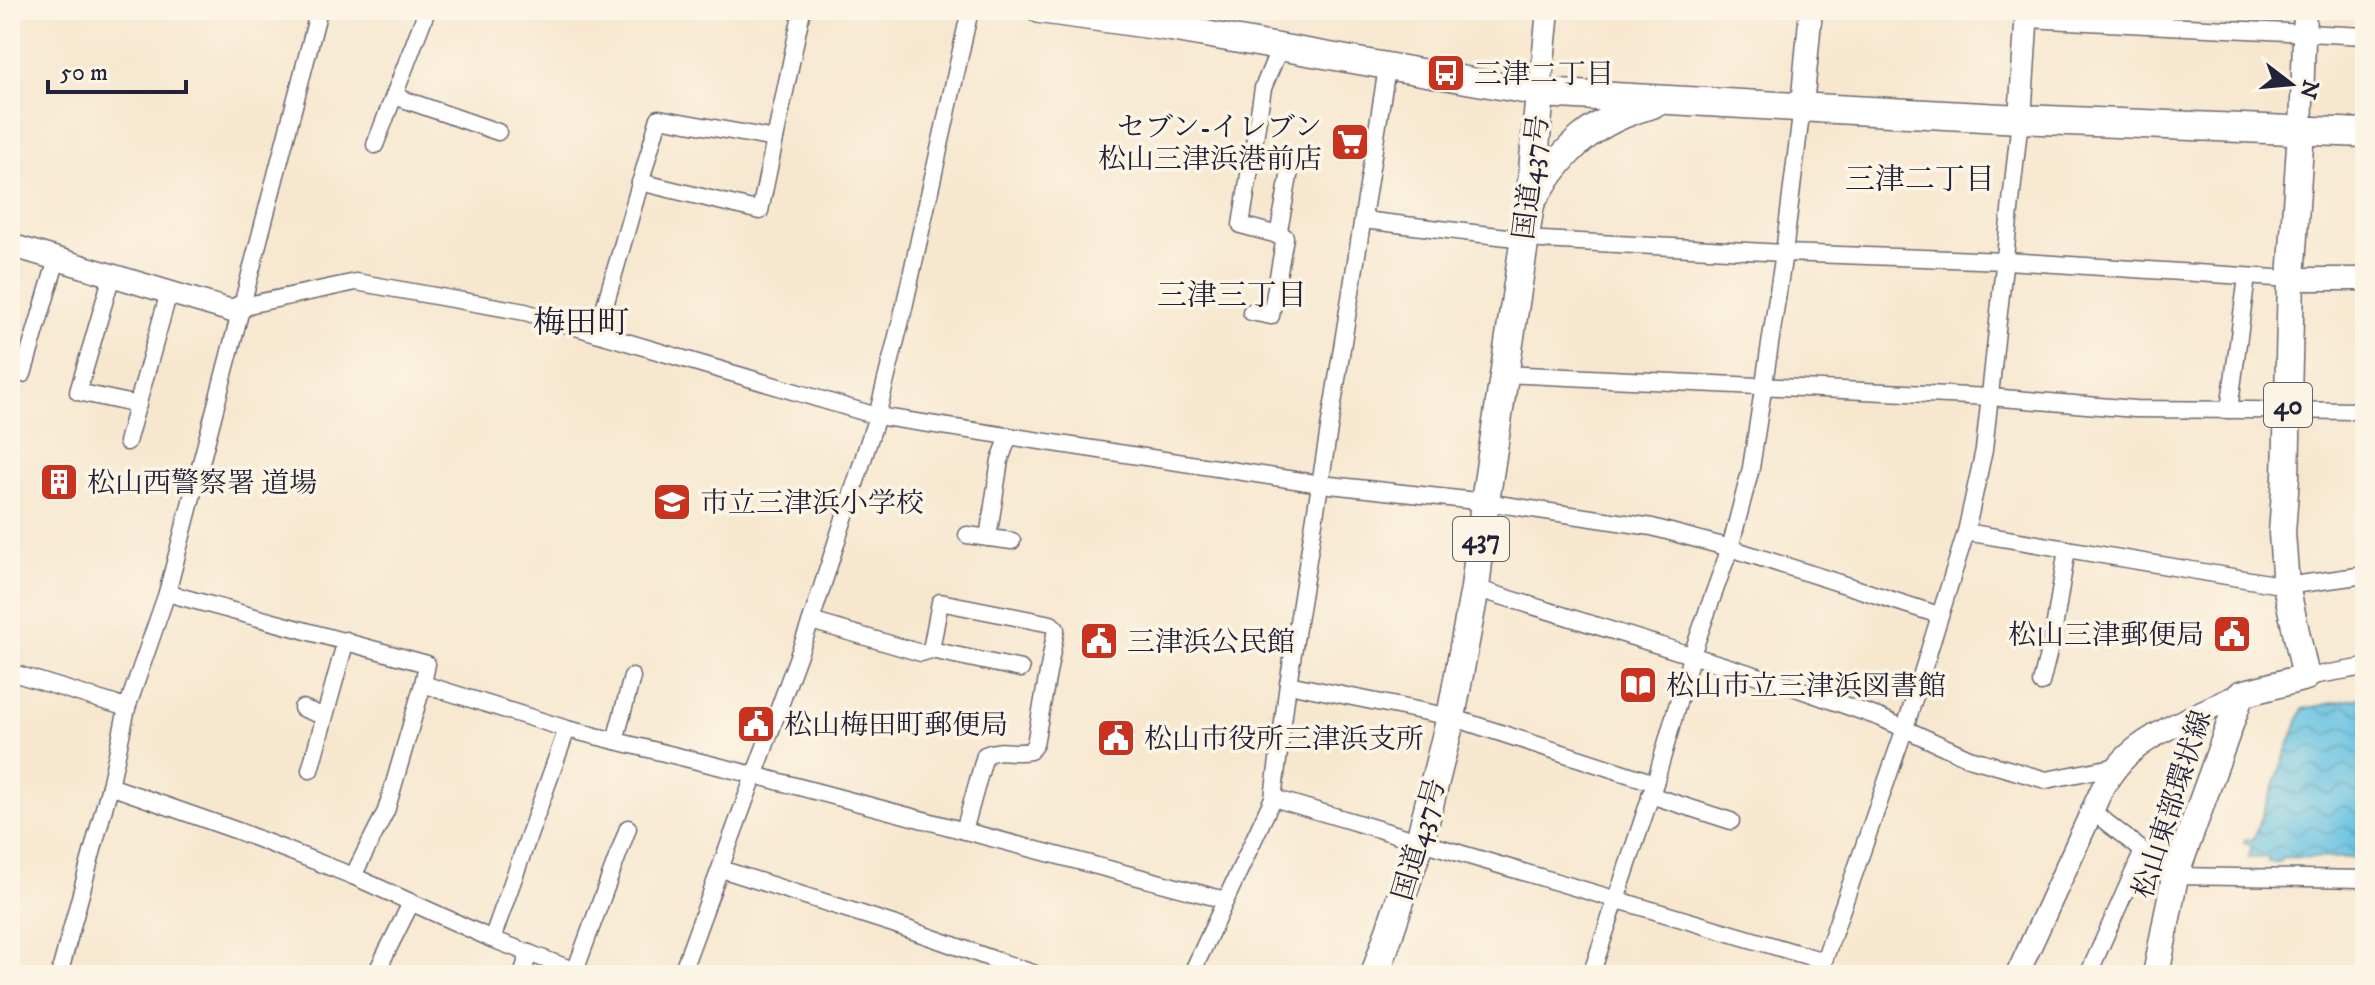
<svg xmlns="http://www.w3.org/2000/svg" width="2375" height="985" viewBox="0 0 2375 985" font-family="'IM FELL DW Pica','Noto Serif JP',serif">
<defs>
<pattern id="water-waves" width="16" height="10" patternUnits="userSpaceOnUse" patternTransform="scale(2)"><rect width="16" height="10" fill="#64c1e2"/><path d="M0 5q4-4 8 0t8 0" fill="none" stroke="#529cb8"/></pattern>
</defs>
<rect width="100%" height="100%" fill="#fcf5e5"/>
<filter id="ink" filterUnits="userSpaceOnUse"><feTurbulence type="fractalNoise" baseFrequency=".0125" numOctaves="2"/><feDisplacementMap in="SourceGraphic" scale="16" xChannelSelector="R" yChannelSelector="G"/><feConvolveMatrix kernelMatrix="1 2 1 2 8 2 1 2 1" color-interpolation-filters="sRGB"/></filter>
<filter id="wash" filterUnits="userSpaceOnUse"><feTurbulence type="fractalNoise" baseFrequency=".006" numOctaves="4" result="noise"/><feDisplacementMap in="SourceGraphic" scale="32" xChannelSelector="R" yChannelSelector="G"/><feGaussianBlur stdDeviation="1.8" result="paint"/><feColorMatrix in="noise" values="0 0 0 0 0 0 0 0 0 0 0 0 0 0 0 0 0 1.4 0 .05"/><feComposite in="paint" operator="in"/></filter>
<g filter="url(#wash)">
<rect width="100%" height="100%" fill="#f7e7cf"/>
<!-- water -->
<polygon fill="url(#water-waves)" stroke="#43728e" stroke-width="2" points="2365,697 2365,858 2282,857 2279,862 2268,862 2268,857 2248,858 2252,846 2244,843 2245,839 2253,840 2303,709"/>
</g>
<g filter="url(#ink)">
<g fill="none" stroke-linecap="round" stroke-linejoin="round">
<!-- minor casing -->
<g stroke="#6d676f" stroke-width="19">
<g id="minor">
<polyline points="2027,19 2365,36"/>
<polyline points="394,96 498,132"/>
<polyline points="375,145 427,10"/>
<polyline points="640,182 760,211 802,10"/>
<polyline points="1363,220 1524,239 1784,253 2006,261 2291,279"/>
<polyline points="1278,236 1290,171"/>
<polyline points="112,275 78,392 138,405"/>
<polyline points="243,306 356,282 525,312 877,416 1321,484 1485,502 1652,527 1730,548 1939,615"/>
<polyline points="1251,312 1271,316 1285,237 1241,225 1263,88 1280,47"/>
<polyline points="597,333 659,118 775,139"/>
<polyline points="23,374 57,259"/>
<polyline points="1503,374 1990,397 2135,409 2365,411"/>
<polyline points="2229,410 2247,277"/>
<polyline points="127,442 169,292"/>
<polyline points="1966,532 2286,586 2365,575"/>
<polyline points="967,535 1012,541"/>
<polyline points="988,538 1000,460 1009,436"/>
<polyline points="1475,588 1787,685 1881,718 1969,758 2046,780 2118,766"/>
<polyline points="167,593 427,664 423,684 567,729 754,775 1225,900"/>
<polyline points="811,621 921,653 931,650 1021,669"/>
<path d="M931 650 940 602 1051 624 1056 629 1035 744 1030 751C1014 755 1001 747 985 755L964 831"/>
<polyline points="10,672 127,708"/>
<polyline points="2306,677 2365,667"/>
<polyline points="2041,683 2053,635 2067,549"/>
<polyline points="1288,684 1451,717 1655,783"/>
<polyline points="302,708 323,716"/>
<polyline points="615,741 632,677"/>
<polyline points="310,770 346,640"/>
<polyline points="110,786 238,831 353,876 492,939 586,975"/>
<polyline points="1650,795 1731,821"/>
<polyline points="1273,798 1824,961"/>
<polyline points="2092,811 2175,876 2365,879"/>
<polyline points="721,869 896,925 1038,975"/>
<polyline points="353,876 386,811 423,684"/>
<polyline points="492,939 567,729"/>
<polyline points="575,971 628,828"/>
<polyline points="59,975 110,786 127,708 167,593 319,10"/>
<polyline points="375,975 411,903"/>
<polyline points="522,975 529,953"/>
<polyline points="681,975 811,621 877,416 903,312 970,10"/>
<polyline points="1191,975 1273,798 1288,684 1387,68"/>
<polyline points="1591,975 1655,783 1691,657 1730,548 1751,468 1784,253 1802,106"/>
<polyline points="1819,975 1905,728 1966,532 1984,450 2020,119"/>
<polyline points="2088,975 2143,851"/>
</g>
</g>
<!-- tertiary casing -->
<g stroke="#6d676f" stroke-width="25">
<g id="tertiary">
<polyline points="1540,93 1548,10"/>
<polyline points="1802,106 1811,10"/>
<polyline points="2020,119 2027,10"/>
<polyline points="2301,131 2305,10"/>
<polyline points="10,245 232,311 243,306"/>
<polyline points="2291,279 2365,279"/>
<path d="M2017 975 2103 787C2110 776 2117 766 2126 757 2153 731 2207 710 2241 694"/>
</g>
</g>
<!-- primary casing -->
<g stroke="#6d676f" stroke-width="29">
<g id="primary">
<polyline points="1040,10 1171,28 1540,93"/>
<polyline points="2156,975 2175,876 2241,694 2306,677 2286,586 2282,533 2286,477 2291,279 2301,131"/>
</g>
</g>
<!-- trunk casing -->
<g stroke="#6d676f" stroke-width="31">
<g id="trunk">
<path d="M1532 200C1563 149 1593 120 1652 104"/>
<polyline points="1375,975 1420,841 1451,717 1475,588 1485,502 1530,204 1540,93 2020,119 2365,133"/>
</g>
</g>
<!-- minor -->
<use href="#minor" stroke="#fff" stroke-width="16"/>
<!-- tertiary -->
<use href="#tertiary" stroke="#fff" stroke-width="22"/>
<!-- primary -->
<use href="#primary" stroke="#fff" stroke-width="26"/>
<!-- trunk -->
<use href="#trunk" stroke="#fff" stroke-width="28"/>
</g>
</g>
<!-- icons -->
<defs>
<g id="bus-square" transform="scale(2)"><rect x="-9" y="-9" width="18" height="18" rx="4" fill="#c8321e" stroke="#fcf5e5"/><path d="M-5-6H5V4H4V6H2V4H-2V6H-4V4H-5ZM-3.5-4V0h7V-4ZM-3.5 1.2v1.5H-2V1.2ZM2 1.2v1.5H3.5V1.2Z" fill="#fff"/></g>
<g id="supermarket-square" transform="scale(2)"><rect x="-9" y="-9" width="18" height="18" rx="4" fill="#c8321e" stroke="#fcf5e5"/><path d="M-6-5.5h2.5l.6 2H6L4.5 2H-2.5L-4.4-4H-6ZM-1.5 3.2a1.3 1.3 0 1 0 .1 0ZM3 3.2a1.3 1.3 0 1 0 .1 0Z" fill="#fff"/></g>
<g id="building-square" transform="scale(2)"><rect x="-9" y="-9" width="18" height="18" rx="4" fill="#c8321e" stroke="#fcf5e5"/><path d="M-4-6H4V6H1V3H-1V6H-4ZM-2.5-4.3h1.7v1.8h-1.7ZM.8-4.3h1.7v1.8H.8ZM-2.5-1h1.7V.8h-1.7ZM.8-1h1.7V.8H.8Z" fill="#fff"/></g>
<g id="school-square" transform="scale(2)"><rect x="-9" y="-9" width="18" height="18" rx="4" fill="#c8321e" stroke="#fcf5e5"/><path d="M0-5L7-2L0 1L-7-2ZM-4 1L0 2.5L4 1V4Q0 6-4 4Z" fill="#fff"/></g>
<g id="civic-square" transform="scale(2)"><rect x="-9" y="-9" width="18" height="18" rx="4" fill="#c8321e" stroke="#fcf5e5"/><path d="M-.6-6.5H3V-4.5H.6V-3L4-1V1h2V6H-6V1h2V-1L-.6-3ZM-1.2 2.5V6h2.4V2.5Z" fill="#fff"/></g>
<g id="library-square" transform="scale(2)"><rect x="-9" y="-9" width="18" height="18" rx="4" fill="#c8321e" stroke="#fcf5e5"/><path d="M-6-4Q-3-5.5-.7-3.5V5Q-3 3-6 4ZM6-4Q3-5.5 .7-3.5V5Q3 3 6 4Z" fill="#fff"/></g>
</defs>
<g fill-rule="evenodd">
<use href="#bus-square" x="1446" y="73"/>
<use href="#supermarket-square" x="1350" y="142"/>
<use href="#building-square" x="59" y="482"/>
<use href="#school-square" x="672" y="502"/>
<use href="#civic-square" x="2232" y="634"/>
<use href="#civic-square" x="1099" y="641"/>
<use href="#library-square" x="1638" y="685"/>
<use href="#civic-square" x="756" y="724"/>
<use href="#civic-square" x="1116" y="738"/>
</g>
<g text-anchor="middle" stroke-width="7" stroke-linejoin="round" paint-order="stroke">
<!-- shield labels -->
<g fill="#fcf5e5" stroke="#63616e" stroke-width="2">
<rect x="2264" y="383" width="48" height="44" rx="6"/>
<rect x="1453" y="517" width="56" height="44" rx="6"/>
</g>
<g font-size="26" font-weight="bold" fill="#22223b">
<text x="2288" y="414">40</text>
<text x="1481" y="548">437</text>
</g>
<!-- poi labels -->
<g font-size="28" fill="#22223b" stroke="#fcf5e5" text-anchor="start">
<text x="1474" y="83">三津二丁目</text>
<text x="1322" y="136" text-anchor="end">セブン-イレブン<tspan x="1322" dy="32">松山三津浜港前店</tspan></text>
<text x="87" y="492">松山西警察署 道場</text>
<text x="700" y="512">市立三津浜小学校</text>
<text x="2204" y="644" text-anchor="end">松山三津郵便局</text>
<text x="1127" y="651">三津浜公民館</text>
<text x="1666" y="695">松山市立三津浜図書館</text>
<text x="784" y="734">松山梅田町郵便局</text>
<text x="1144" y="748">松山市役所三津浜支所</text>
</g>
<!-- street labels -->
<g font-size="28" fill="#22223b" stroke="#fcf5e5">
<text transform="translate(1530 177) rotate(-83)" y="10">国道437号</text>
<text transform="translate(2171 804) rotate(-72)" y="10">松山東部環状線</text>
<text transform="translate(1418 839) rotate(-74)" y="10">国道437号</text>
</g>
<!-- neighbourhood labels -->
<g font-size="30" fill="#22223b" stroke="#fcf5e5">
<text x="1920" y="189">三津二丁目</text>
<text x="1232" y="305">三津三丁目</text>
</g>
<!-- quarter labels -->
<g font-size="32" fill="#22223b" stroke="#fcf5e5">
<text x="581" y="333">梅田町</text>
</g>
</g>
<!-- margin -->
<rect width="2375" height="985" fill="none" stroke="#fcf5e5" stroke-width="40"/>
<!-- north arrow -->
<g transform="translate(2291 84) rotate(106)" stroke="#fcf5e5" stroke-width="6" paint-order="stroke">
<path d="M0-6L14 30L0 20L-14 30Z" fill="#22223b"/>
<text y="-12" font-size="22" font-weight="bold" text-anchor="middle" fill="#22223b">N</text>
</g>
<!-- scale -->
<path d="M48 80v12h138v-12" fill="none" stroke="#22223b" stroke-width="4"/>
<text x="60" y="80" font-size="24" fill="#22223b" stroke="#fcf5e5" stroke-width="6" paint-order="stroke">50 m</text>
</svg>
